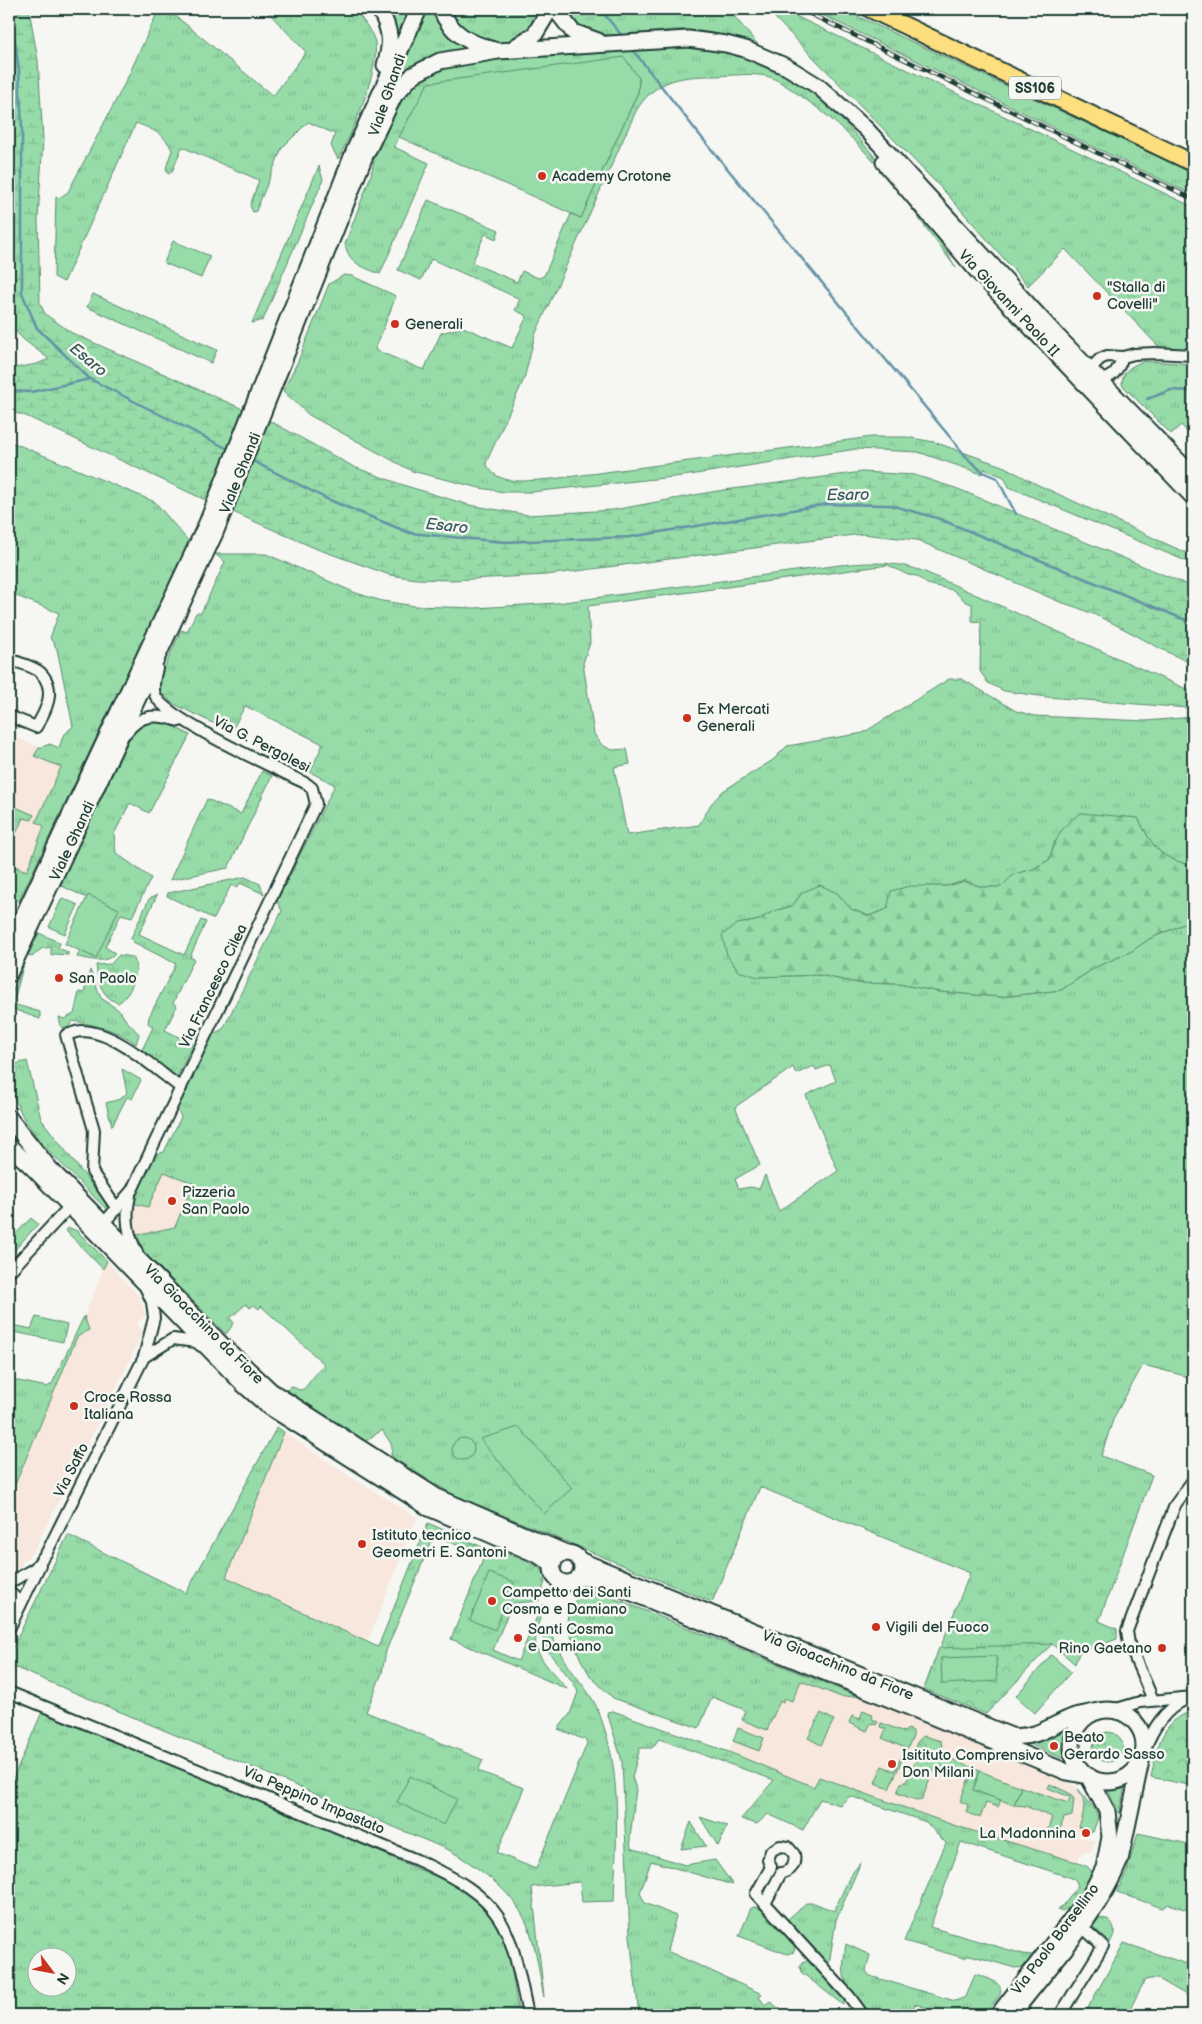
<svg xmlns="http://www.w3.org/2000/svg" width="1202" height="2024" viewBox="0 0 1202 2024" font-family="'Balsamiq Sans',sans-serif">
<defs>
<pattern id="grass-tufts" width="24" height="20" patternUnits="userSpaceOnUse" patternTransform="scale(1.25)"><rect width="24" height="20" fill="#96dba8"/><path d="M3 7l-1-3M5 7V3M7 7l1-3M15 17l-1-3M17 17v-4M19 17l1-3" fill="none" stroke="#81bd91"/></pattern>
<pattern id="forest-firs" width="22" height="20" patternUnits="userSpaceOnUse" patternTransform="scale(1.25)"><rect width="22" height="20" fill="#96dba8"/><path d="M5 1l3.5 6h-7zM16 11l3.5 6h-7z" fill="#81bd91"/></pattern>
<pattern id="wetland-marsh" width="20" height="14" patternUnits="userSpaceOnUse" patternTransform="scale(1.25)"><rect width="20" height="14" fill="#96dba8"/><path d="M1 5h8M5 5V1M11 12h8M15 12V8" fill="none" stroke="#81bd91"/></pattern>
<pattern id="park-crowns" width="20" height="18" patternUnits="userSpaceOnUse" patternTransform="scale(1.25)"><rect width="20" height="18" fill="#96dba8"/><path d="M2 6a3 3 0 1 1 6 0M12 15a3 3 0 1 1 6 0" fill="none" stroke="#81bd91"/></pattern>
</defs>
<rect width="100%" height="100%" fill="#f6f6f2"/>
<filter id="ink" filterUnits="userSpaceOnUse"><feTurbulence type="fractalNoise" baseFrequency=".02" numOctaves="2"/><feDisplacementMap in="SourceGraphic" scale="10" xChannelSelector="R" yChannelSelector="G"/><feConvolveMatrix kernelMatrix="1 2 1 2 8 2 1 2 1" color-interpolation-filters="sRGB"/></filter>
<g filter="url(#ink)">
<!-- built -->
<g fill="#f7e7dc">
<polygon points="9,735 39,747 50,744 86,760 21,897 9,891"/>
<polygon points="164,1172 226,1194 175,1227 137,1235 131,1219 132,1203 148,1207"/>
<polygon points="107,1261 140,1298 145,1315 138,1321 139,1329 143,1329 130,1360 34,1550 16,1570 9,1562 9,1499 77,1337 89,1330 84,1316"/>
<polygon points="284,1432 352,1478 417,1517 367,1643 225,1577"/>
<polygon points="767,1659 1072,1784 1083,1793 1098,1817 1093,1832 1080,1828 1077,1836 1094,1841 1093,1848 1089,1852 1082,1852 1076,1862 953,1825 820,1777 815,1787 729,1752"/>
</g>
<!-- grass -->
<g fill="url(#grass-tufts)" stroke="#5a8c6e" fill-rule="evenodd">
<path d="M159 9H173L172 13 273 96 306 52 265 9H355C361 19 372 30 375 42 380 69 352 134 338 159L331 146 335 134 308 122 282 148 256 211 253 212 250 206 259 180 182 147 172 172 168 174 166 168 172 150C165 134 152 129 136 123L64 282 54 277 56 196 59 198 68 192 126 81Z"/>
<polygon points="384,9 412,9 395,53"/>
<polygon points="425,9 437,9 474,51 397,84"/>
<path d="M446 9H543C529 44 491 55 461 32 455 27 450 16 446 9Z"/>
<path d="M563 9H720L734 16 759 46C736 38 712 31 687 30 658 28 591 47 571 22 567 18 565 13 563 9Z"/>
<polygon points="773,9 781,9 1193,207 1193,351 1161,349 1065,249 1028,286 946,193 772,15 770,11"/>
<polygon points="810,9 842,9 1193,173 1193,195"/>
<path d="M681 45C710 49 739 52 766 65 817 88 845 122 880 163 909 197 935 230 956 268 910 208 868 142 805 99 795 92 782 82 770 77 753 72 731 76 713 76 679 76 655 80 636 111L535 335 524 379 486 463C497 488 529 480 552 479L872 437H906L934 442 1005 467 1034 483 1184 552 1193 553V564L1009 487 1004 477 984 469 982 474 918 452 856 449 683 476 531 492H504L480 488 412 471 309 415 283 391 298 361 329 284 344 275 352 276 396 296 375 350 424 370 441 333 463 327 512 348 527 316 515 310 520 299 431 259 421 280 398 270 428 200 499 230 496 239 485 234 472 263 517 282 522 271 538 278 544 276 571 214 581 218 638 92 639 78 399 137 394 147 429 163 380 274C363 267 349 264 345 244L371 175 378 141 400 95 424 73 475 59Z"/>
<polygon points="319,166 323,180 263,320 252,323"/>
<polygon points="93,294 217,350 211,363 87,307"/>
<path d="M1145 361 1193 364V438L1181 425 1171 434 1122 385C1122 370 1132 365 1145 361Z"/>
<polygon points="9,441 155,502 189,542 19,901 9,896 9,864 27,871 44,826 36,822 61,767 34,756 39,748 50,744 59,748 63,736 73,726 57,649 50,638 59,613 9,593"/>
<path d="M215 554H266L356 593 382 601 415 606 475 608 557 603 840 565C870 562 896 561 925 572L1193 692V708H1188L1047 697 1004 691 988 683 980 671 981 622 972 621V604L966 602 953 590 927 584 917 576 908 575 888 565 588 606 590 643 583 663 594 734 602 745 612 750 627 749 630 764 614 767 627 835 699 825 711 804 723 791 773 760 787 746 863 733 949 679H962L1016 711 1035 716 1146 721 1193 717V866C1158 857 1154 849 1138 818L1055 841 1049 860 1031 870 1014 874 1001 887H982L965 881 948 886H928L887 909 869 916 851 909 837 893 803 892 792 906 774 911 756 921 737 924 758 977 819 975 858 983 899 984 940 992 1001 997 1061 990 1096 967 1132 951 1149 939 1193 920V1378L1143 1365 1114 1417 1101 1456 1152 1475 1099 1621 1117 1629V1639L1079 1653 1075 1664 1052 1644 924 1689 970 1573 760 1487 712 1602 697 1596 452 1494 394 1459 391 1455 392 1445 382 1430 364 1442 359 1440 287 1390 291 1386 299 1390 304 1389 324 1364 261 1306 259 1309 254 1305 250 1308 246 1304 230 1318 234 1323 226 1334 144 1252 137 1235 175 1227 193 1183 164 1172 148 1207 132 1203 154 1155 164 1152 181 1117 177 1108 213 1034 223 1029 282 911 277 901 335 785 310 772 323 744 245 706 231 732 172 703 160 691V678L181 630 187 632 196 613H201L225 562ZM830 1065 836 1081 806 1095 838 1171 779 1211 765 1175 759 1189 751 1187 739 1189 735 1179 760 1165 735 1107 793 1067 796 1074 814 1066 816 1070Z"/>
<path d="M156 720 165 722 190 735 149 813 130 803 114 834 116 853 151 878 132 917 121 914 105 947 115 953C105 965 91 959 77 957L80 950 96 958 88 895 87 898 60 885 132 733 143 723Z"/>
<polygon points="262,771 272,776 228,868 170,880 207,799 241,814"/>
<polygon points="9,795 15,797 11,805 34,815 32,820 23,818 9,849"/>
<polygon points="245,877 260,884 264,894 240,883 237,888 231,885 214,919 167,896 168,893"/>
<polygon points="157,895 139,934 184,955 201,920 206,922 190,957 194,959 173,1003 177,1006 165,1030 193,1044 177,1077 142,1050 153,1027 148,1023 149,1017 176,964 133,942 131,938 149,899"/>
<polygon points="39,933 60,943 58,948 68,952 68,955 54,954 51,956 51,947 41,949 32,957 28,955"/>
<path d="M119 955 133 957C141 970 131 996 118 1003 101 996 98 982 96 965L111 964Z"/>
<polygon points="25,960 13,1004 40,1012 40,1019 13,1009 11,1016 14,1027 12,1065 27,1061 41,1119 106,1203 107,1210 42,1144 24,1119 9,1087 9,1000"/>
<path d="M90 970 101 998 120 1011 125 1019 139 1034 136 1044C119 1030 95 1025 73 1021L68 1028 61 1027 59 1017 64 1019 74 1014 79 992 84 993Z"/>
<polygon points="122,1069 141,1080 132,1099 127,1097 112,1126 106,1103 120,1099 127,1093"/>
<polygon points="31,1218 38,1224 10,1255 9,1241"/>
<polygon points="70,1228 77,1231 107,1261 103,1269 65,1230"/>
<polygon points="84,1316 89,1330 77,1337 9,1499 9,1379 47,1387 52,1384"/>
<polygon points="36,1317 67,1325 63,1342 9,1331 9,1324 31,1329"/>
<path d="M277 1427 284 1432 226 1577 378 1647 428 1523 489 1550H496C507 1554 541 1564 544 1574 547 1582 541 1593 539 1601L514 1603 510 1608 493 1650 518 1661 542 1605 545 1606C525 1650 539 1656 567 1689L451 1639 484 1557 434 1535 386 1651 382 1673 366 1712 483 1760 478 1771 524 1788 497 1853 536 1869 588 1741 558 1729 570 1714 578 1692C571 1672 535 1649 545 1628L548 1629C555 1641 561 1653 568 1665 577 1679 589 1691 596 1706 624 1768 616 1835 614 1901L582 1902 580 1882 532 1887 544 1997C539 1975 537 1950 529 1929 515 1892 483 1871 451 1851L9 1665V1655L68 1535 186 1593Z"/>
<polygon points="596,1591 857,1696 841,1697 801,1681 792,1701 784,1698 783,1702 780,1701 767,1730 742,1720 745,1710 712,1697 699,1728 613,1698 591,1677 581,1660 567,1627 568,1609 583,1592"/>
<polygon points="863,1710 872,1714 873,1720 878,1722 876,1725 871,1723 867,1731 849,1723 852,1716 860,1719"/>
<polygon points="613,1711 729,1752 814,1787 819,1777 953,1825 1076,1862 1088,1867 1093,1873 1074,1905 1062,1911 1058,1909 1064,1905 1078,1886 1075,1879 961,1842 930,1927 1023,1954 1032,1955 1044,1946 1027,1967 1015,1968 970,1955 964,1958 904,1941 946,1843 926,1822 850,1796 840,1805 820,1799 803,1830 768,1814 757,1824 741,1819 774,1780 659,1739 652,1748 640,1748 632,1777 636,1789 630,1838 631,1848 685,1865 715,1860 733,1885 651,1861 640,1893 645,1903 676,1916 667,1951 762,1994 759,1997 765,2005 770,2001 786,2015 639,2015 630,1936 622,1761 607,1712"/>
<path d="M42 1712 249 1795 457 1886C471 1897 488 1907 497 1922 510 1942 514 1990 519 2015H9V1788ZM38 1956H68V1986H38Z"/>
<polygon points="881,1723 904,1732 908,1729 913,1731 913,1736 889,1789 875,1783 882,1766 895,1771 905,1748 882,1738 886,1729 880,1727"/>
<polygon points="738,1728 764,1738 759,1751 733,1741"/>
<polygon points="1069,1728 1065,1750 1067,1760 1029,1744 1050,1738"/>
<circle cx="1108" cy="1747" r="15"/>
<polygon points="924,1736 941,1741 942,1747 940,1754 980,1771 973,1790 1001,1800 998,1807 986,1803 980,1818 966,1812 968,1805 960,1801 969,1778 936,1765 922,1799 916,1800 897,1793 901,1783 906,1782 918,1755 913,1751 918,1741"/>
<polygon points="1050,1784 1069,1793 1074,1799 1072,1816 1064,1818 1058,1835 1047,1832 1052,1817 1025,1806 1014,1805 1021,1787 1068,1803 1070,1797 1048,1788"/>
<polygon points="1125,1785 1120,1812 1119,1814 1107,1789"/>
<path d="M1078 1789 1094 1808 1098 1817 1093 1832 1079 1827C1084 1813 1087 1802 1078 1789Z"/>
<polygon points="700,1817 727,1826 718,1846"/>
<polygon points="691,1822 706,1846 681,1849"/>
<polygon points="1138,1833 1193,1845 1193,1912 1169,1904 1162,1908 1117,1892 1127,1871"/>
<polygon points="861,1862 836,1920 829,1964 822,1960 787,1920 806,1903 814,1903 834,1911 850,1876"/>
<polygon points="755,1907 761,1909 795,1945 794,1952 787,1954 739,1936 751,1908"/>
<path d="M1097 1918 1107 1919C1117 1926 1115 1934 1110 1943L1090 1924Z"/>
<polygon points="1124,1943 1193,1966 1193,1999 1157,1978 1145,1980 1129,2011 1131,2015 1084,2015"/>
<path d="M846 1944 870 1955 866 1971 870 1976 955 2001 966 1997 975 1974C1011 1985 1005 1991 983 2015H949L915 2004 911 2015H871C846 1986 839 1984 846 1944Z"/>
<polygon points="804,1961 809,1961 845,1998 843,2005 801,1972 800,1966"/>
</g>
<!-- forest -->
<path fill="url(#forest-firs)" stroke="#5a8c6e" d="M1081 813 1138 818C1154 849 1158 857 1193 866V920L1149 939 1132 951 1096 967 1061 990 1001 997 940 992 899 984 858 983 819 975 758 977 738 971 727 955 722 935 737 924 756 921 774 911 792 906 803 892 820 885 837 893 851 909 869 916 887 909 891 891 910 886H948L965 881 982 887H1001L1014 874 1031 870 1049 860C1057 837 1060 827 1081 813Z"/>
<!-- wetland -->
<path fill="url(#wetland-marsh)" stroke="#5a8c6e" d="M9 9H29L38 61 43 139 38 218 40 303 45 314 72 333 272 422 354 467 406 486 469 505 528 515 613 510 717 491 862 472 915 475 958 489 1193 587V664C1148 645 1107 615 1060 602L917 540 862 534 546 575 453 580 417 579 390 575 317 549 201 498 26 416 9 411V369L37 364 49 359 24 340 9 325Z"/>
<!-- park -->
<g fill="url(#park-crowns)" stroke="#5a8c6e">
<polygon points="1052,1644 986,1714 924,1689 939,1648"/>
<path d="M1193 1711V1786L1151 1777C1157 1748 1161 1720 1193 1711Z"/>
</g>
<!-- pitch -->
<g fill="#96dba8" stroke="#5a8c6e">
<polygon points="624,57 639,78 638,92 581,218 399,137 428,83"/>
<polygon points="173,241 210,256 201,278 164,263"/>
<polygon points="88,895 119,909 96,958 65,944"/>
<polygon points="62,898 78,905 65,934 49,927"/>
<polygon points="519,1427 572,1488 544,1514 480,1439"/>
<circle cx="463" cy="1449" r="11"/>
<polygon points="489,1573 514,1582 495,1630 470,1620"/>
<polygon points="1051,1655 1071,1672 1035,1713 1016,1696"/>
<polygon points="996,1656 997,1681 942,1684 941,1658"/>
<polygon points="821,1713 834,1720 821,1745 808,1738"/>
<polygon points="980,1771 1021,1787 1014,1805 973,1790"/>
<polygon points="410,1776 457,1799 444,1825 397,1802"/>
</g>
<g fill="none" stroke-linecap="round" stroke-linejoin="round">
<!-- stream -->
<g stroke="#6392a5" stroke-width="2.5">
<polyline points="600,9 623,37"/>
<polyline points="9,25 15,41 19,72 22,128 22,293 37,328 90,379 230,450"/>
<polyline points="632,49 702,138 969,460 983,472 997,478 1016,514"/>
<polyline points="9,391 31,392 90,379"/>
<polyline points="1147,399 1171,390 1193,391"/>
<polyline points="251,460 327,499 410,533 504,542 630,537 828,504 890,505 937,518 1193,623"/>
</g>
<!-- street casing -->
<g stroke="#1f3d34" stroke-width="14">
<g id="street">
<polyline points="1090,369 1100,359 1107,356 1123,357 1134,354 1154,353 1193,355"/>
<path d="M1100 380C1114 378 1118 369 1123 357"/>
<path d="M9 659C18 663 34 666 41 673 57 690 46 711 36 727L9 716"/>
<path d="M126 733C141 713 156 714 179 721"/>
<path d="M130 1196C125 1216 127 1234 137 1252"/>
<path d="M117 1209 92 1172 94 1130 66 1035C71 1034 77 1031 81 1031 116 1031 155 1069 181 1088"/>
<path d="M104 1223 132 1190 316 804 312 788 307 784C278 769 166 720 155 695 152 686 155 677 157 668"/>
<polyline points="9,1272 70,1206"/>
<polyline points="144,1357 173,1339 196,1342 201,1346"/>
<polyline points="9,1583 35,1568 47,1552 144,1357 154,1318 152,1302 146,1289"/>
<polyline points="9,1592 17,1599 20,1606"/>
<polyline points="9,1629 40,1565"/>
<path d="M9 1692 417 1860C507 1901 509 1923 528 2015"/>
<polyline points="1153,1700 1129,1644 1127,1631 1175,1505 1193,1480"/>
<polyline points="1113,1710 1140,1702 1193,1697"/>
<path d="M1144 1751C1153 1728 1164 1710 1186 1699"/>
<path d="M765 1904 781 1873C792 1871 796 1864 794 1854L788 1847 780 1846 771 1851 768 1860 771 1867 756 1894 849 1996 863 2015"/>
<polyline points="1017,2009 1028,2015"/>
<polyline points="1060,2015 1103,1946 1081,1926"/>
</g>
</g>
<!-- secondary casing -->
<g stroke="#1f3d34" stroke-width="19">
<g id="secondary">
<path d="M379 9C391 29 392 44 385 65"/>
<path d="M441 9C450 34 470 43 494 50"/>
<polyline points="555,9 573,32 598,41"/>
<polyline points="512,49 535,34 547,14"/>
<polyline points="367,152 394,96 413,75 440,61 498,51 688,39 726,44 745,49 787,67 818,86 866,129 1058,337 1193,476"/>
<polyline points="884,162 979,273 1193,497"/>
<polyline points="9,946 207,523 355,149 419,9"/>
<polyline points="9,974 215,533 370,143"/>
<polyline points="9,1118 50,1169 225,1348 271,1391 437,1497 566,1553"/>
<polyline points="9,1146 32,1167 243,1384 268,1406 429,1508 538,1555 553,1565"/>
<circle cx="567" cy="1568" r="15"/>
<path d="M579 1560 1011 1736C1038 1739 1052 1724 1075 1716 1083 1714 1091 1713 1099 1711"/>
<polyline points="578,1578 596,1578 1067,1772 1088,1776 1107,1811 1110,1837 1104,1868 1090,1895 998,2015"/>
<circle cx="1108" cy="1746" r="36"/>
<path d="M1012 2015C1049 1965 1097 1918 1120 1860L1141 1761"/>
</g>
</g>
<!-- primary casing -->
<g stroke="#1f3d34" stroke-width="20">
<polyline id="primary" points="870,9 1193,163"/>
</g>
<!-- street -->
<use href="#street" stroke="#f6f6f2" stroke-width="10"/>
<!-- secondary -->
<use href="#secondary" stroke="#f6f6f2" stroke-width="15"/>
<!-- primary -->
<use href="#primary" stroke="#fddf80" stroke-width="16"/>
<!-- rail casing -->
<g stroke="#1f3d34" stroke-width="4.5">
<polyline id="rail" points="800,9 1193,199"/>
</g>
<!-- rail -->
<use href="#rail" stroke="#f6f6f2" stroke-width="2.5" stroke-dasharray="8" stroke-linecap="butt"/>
</g>
</g>
<!-- markers -->
<g fill="#c8321e" stroke="#f6f6f2" stroke-width="2">
<circle cx="542" cy="176" r="5"/>
<circle cx="1097" cy="296" r="5"/>
<circle cx="395" cy="324" r="5"/>
<circle cx="687" cy="718" r="5"/>
<circle cx="59" cy="978" r="5"/>
<circle cx="172" cy="1201" r="5"/>
<circle cx="74" cy="1406" r="5"/>
<circle cx="362" cy="1544" r="5"/>
<circle cx="492" cy="1601" r="5"/>
<circle cx="876" cy="1627" r="5"/>
<circle cx="518" cy="1638" r="5"/>
<circle cx="1162" cy="1648" r="5"/>
<circle cx="1054" cy="1746" r="5"/>
<circle cx="892" cy="1764" r="5"/>
<circle cx="1086" cy="1833" r="5"/>
</g>
<g text-anchor="middle" stroke-width="5" stroke-linejoin="round" paint-order="stroke">
<!-- shield labels -->
<rect fill="#f6f6f2" stroke="#60746d" stroke-width="1" x="1009" y="76.5" width="52" height="23" rx="4"/>
<g font-size="14" font-weight="bold" fill="#1f3d34">
<text x="1035" y="93">SS106</text>
</g>
<!-- street labels -->
<g font-size="15" fill="#1f3d34" stroke="#f6f6f2">
<text transform="translate(387 95) rotate(-71)" y="5">Viale Ghandi</text>
<text transform="translate(1009 303) rotate(47)" y="5">Via Giovanni Paolo II</text>
<text transform="translate(240 473) rotate(-68)" y="5">Viale Ghandi</text>
<text transform="translate(262 744) rotate(27)" y="5">Via G. Pergolesi</text>
<text transform="translate(72 841) rotate(-65)" y="5">Viale Ghandi</text>
<text transform="translate(213 986) rotate(-64)" y="5">Via Francesco Cilea</text>
<text transform="translate(204 1324) rotate(45)" y="5">Via Gioacchino da Fiore</text>
<text transform="translate(71 1470) rotate(-63)" y="5">Via Saffo</text>
<text transform="translate(838 1665) rotate(22)" y="5">Via Gioacchino da Fiore</text>
<text transform="translate(314 1800) rotate(23)" y="5">Via Peppino Impastato</text>
<text transform="translate(1055 1939) rotate(-53)" y="5">Via Paolo Borsellino</text>
</g>
<!-- poi labels -->
<g font-size="15" fill="#1f3d34" stroke="#f6f6f2" text-anchor="start">
<text x="552" y="181">Academy Crotone</text>
<text x="1107" y="292">"Stalla di<tspan x="1107" dy="17">Covelli"</tspan></text>
<text x="405" y="329">Generali</text>
<text x="697" y="714">Ex Mercati<tspan x="697" dy="17">Generali</tspan></text>
<text x="69" y="983">San Paolo</text>
<text x="182" y="1197">Pizzeria<tspan x="182" dy="17">San Paolo</tspan></text>
<text x="84" y="1402">Croce Rossa<tspan x="84" dy="17">Italiana</tspan></text>
<text x="372" y="1540">Istituto tecnico<tspan x="372" dy="17">Geometri E. Santoni</tspan></text>
<text x="502" y="1597">Campetto dei Santi<tspan x="502" dy="17">Cosma e Damiano</tspan></text>
<text x="886" y="1632">Vigili del Fuoco</text>
<text x="528" y="1634">Santi Cosma<tspan x="528" dy="17">e Damiano</tspan></text>
<text x="1152" y="1653" text-anchor="end">Rino Gaetano</text>
<text x="1064" y="1742">Beato<tspan x="1064" dy="17">Gerardo Sasso</tspan></text>
<text x="902" y="1760">Isitituto Comprensivo<tspan x="902" dy="17">Don Milani</tspan></text>
<text x="1076" y="1838" text-anchor="end">La Madonnina</text>
</g>
<!-- water labels -->
<g font-size="16" font-style="italic" fill="#36595a" stroke="#f6f6f2">
<text transform="translate(89 359) rotate(40)" y="6">Esaro</text>
<text transform="translate(848 494) rotate(-1)" y="6">Esaro</text>
<text transform="translate(447 525) rotate(6)" y="6">Esaro</text>
</g>
</g>
<!-- margin -->
<rect width="1202" height="2024" fill="none" stroke="#f6f6f2" stroke-width="30"/>
<rect x="15" y="15" width="1172" height="1994" fill="none" stroke="#1f3d34" stroke-width="2" filter="url(#ink)"/>
<!-- north arrow -->
<g transform="translate(52 1972) rotate(122)"><circle r="24" fill="#f6f6f2" stroke="#a0aca6"/>
<path d="M0-4L9 19L0 12L-9 19Z" fill="#c8321e"/>
<text y="-8" font-size="14" font-weight="bold" text-anchor="middle" fill="#1f3d34">N</text>
</g>
</svg>
